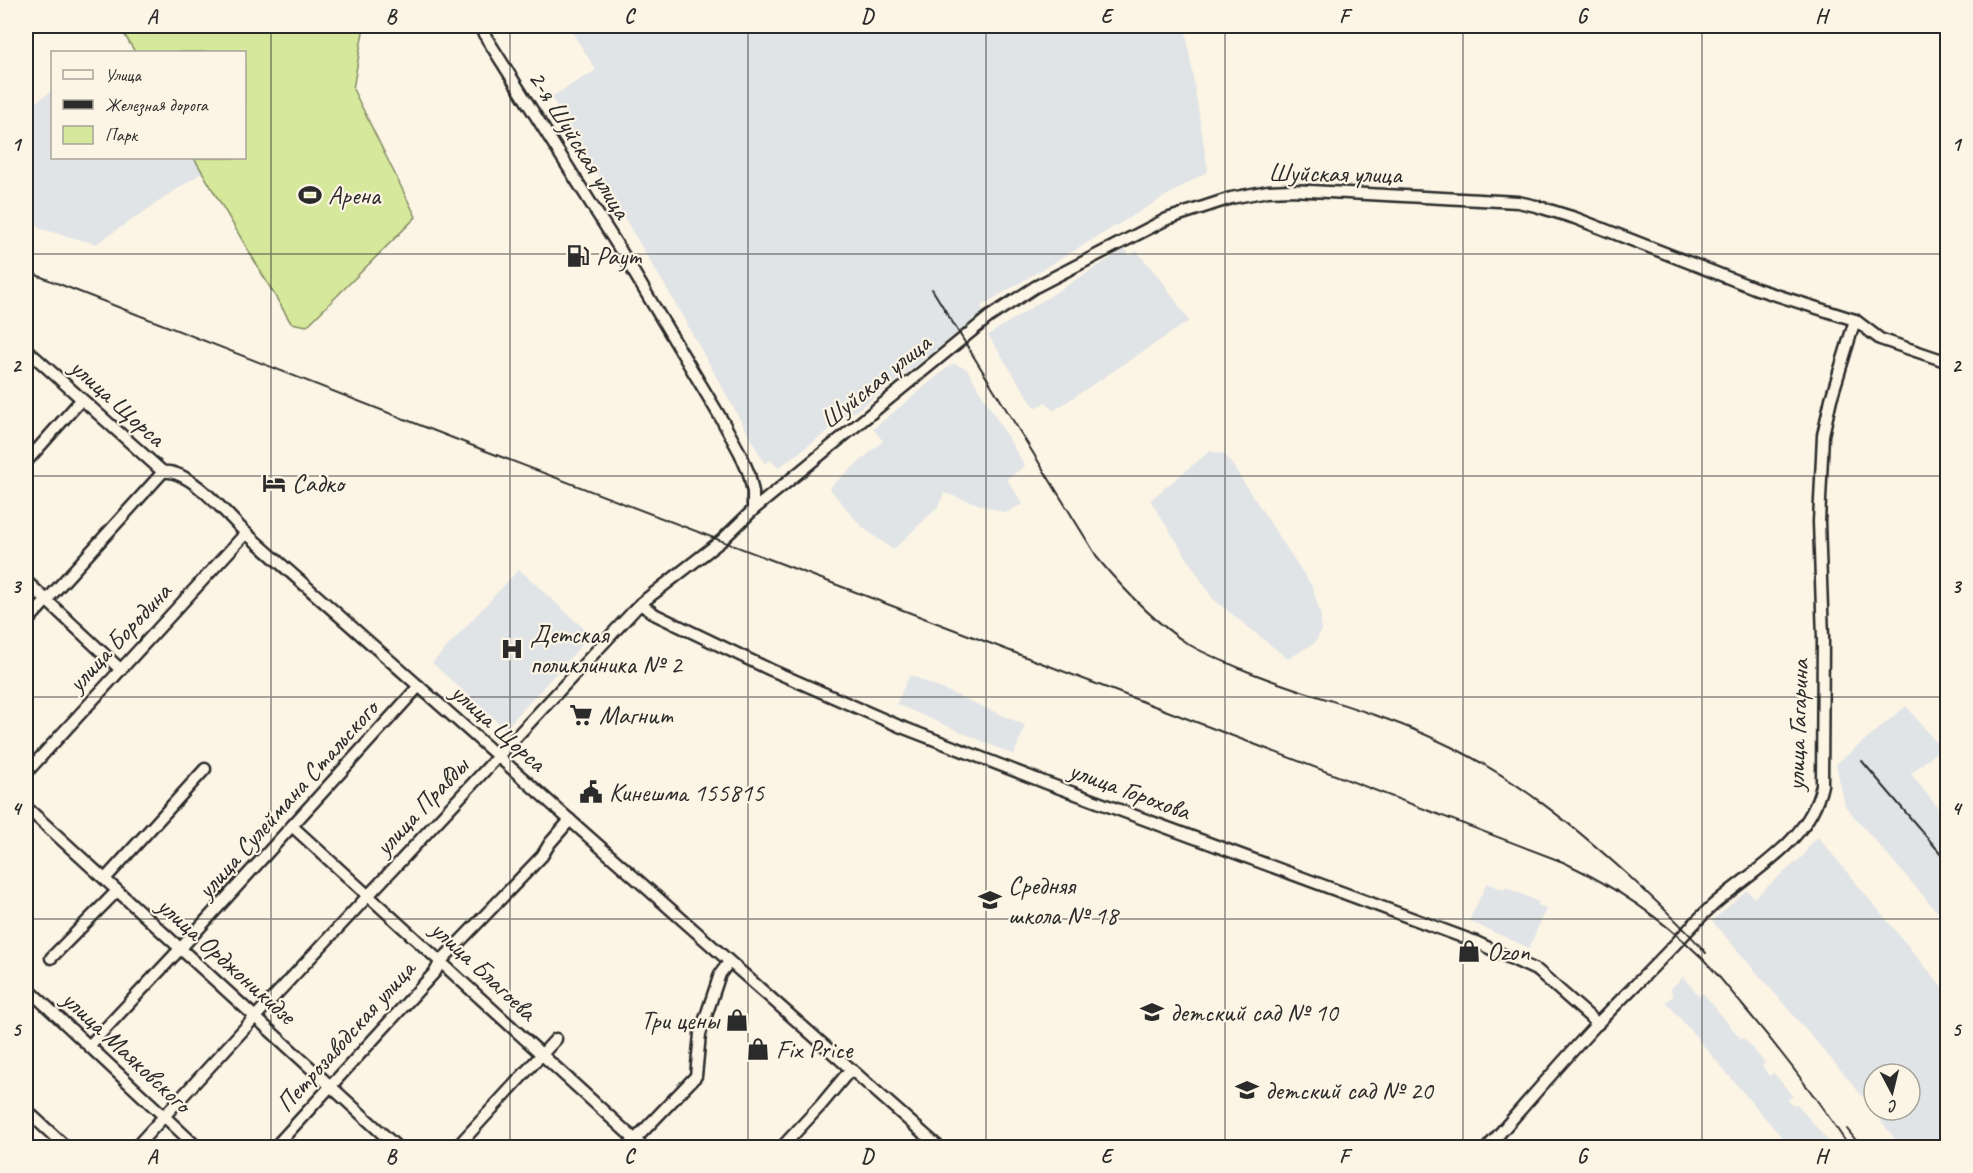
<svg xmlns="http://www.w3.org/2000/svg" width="1973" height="1173" viewBox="0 0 1973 1173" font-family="Caveat,sans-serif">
<rect width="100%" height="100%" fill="#fcf5e5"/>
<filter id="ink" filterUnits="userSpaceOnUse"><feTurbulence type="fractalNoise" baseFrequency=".0167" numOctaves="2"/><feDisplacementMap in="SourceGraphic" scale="12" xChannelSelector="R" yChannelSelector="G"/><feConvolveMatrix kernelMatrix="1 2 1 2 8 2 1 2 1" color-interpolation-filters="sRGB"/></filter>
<g filter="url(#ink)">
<!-- built -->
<g fill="#e1e4e6" fill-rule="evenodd">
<polygon points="575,26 1185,26 1208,171 981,306 984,312 895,382 778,468 771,460 765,464 667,289 551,97 596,70 570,29"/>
<polygon points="26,91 34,103 52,91 52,158 194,158 203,172 96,244 41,229 26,219"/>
<polygon points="1125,249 1130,255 1137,251 1163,282 1189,321 1053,411 1046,402 1035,408 988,335"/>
<polygon points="953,363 967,369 1025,466 1007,479 1023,504 1006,513 944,493 938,507 893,550 861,526 829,488 883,441 873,429"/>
<polygon points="1210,451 1225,454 1313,588 1321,616 1321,631 1315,643 1288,659 1213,599 1150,500"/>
<polygon points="519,569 591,635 505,729 432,663"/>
<polygon points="910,675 1025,725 1014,755 896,704"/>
<polygon points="1906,706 1941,748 1911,774 1947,819 1947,923 1845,806 1836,764"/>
<path d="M1818 837 1947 993V1147H1901L1851 1082 1712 921 1747 890 1754 898 1804 855 1809 845ZM1874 1074H1910V1110H1874Z"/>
<polygon points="1487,883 1504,890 1506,887 1539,902 1538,905 1546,909 1529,948 1469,921"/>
<polygon points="1683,977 1699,996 1703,993 1741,1039 1744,1038 1765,1063 1762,1066 1769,1076 1774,1073 1793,1096 1788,1100 1793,1106 1797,1104 1833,1147 1790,1147 1666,1002 1673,996 1671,988"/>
</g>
<!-- green -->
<polygon fill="#d6e89b" stroke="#808a63" stroke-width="1.5" points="138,26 364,26 353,89 416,217 307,326 291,323 194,158 244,158 244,52 135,52 124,34"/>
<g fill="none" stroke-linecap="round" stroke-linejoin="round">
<!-- minor casing -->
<g stroke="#2b2b2b" stroke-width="15">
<g id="minor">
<polyline points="479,26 621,251 722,420 740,453 749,474 753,492 753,510"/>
<path d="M26 349 163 472C190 469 227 515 246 533L940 1148"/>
<polyline points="26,462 81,400"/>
<polyline points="26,581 119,668"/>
<polyline points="640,604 656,615 771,670 899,726 1049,784 1476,942 1538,971 1598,1024"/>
<polyline points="26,623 163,472"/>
<polyline points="26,773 246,533"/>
<polyline points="26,807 398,1148"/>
<polyline points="292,826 644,1148"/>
<polyline points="105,879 205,769"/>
<polyline points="51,958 113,895"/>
<polyline points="26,987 198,1148"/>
<polyline points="89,1046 181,948 419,686"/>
<polyline points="26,1110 67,1148"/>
<polyline points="135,1148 256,1016 640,604 721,541 753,510 989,317 1035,287 1167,219 1231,198 1268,191 1291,190 1518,202 1536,206 1575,218 1757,289 1855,320 1880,339 1948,362"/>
<polyline points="274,1148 435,972 441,961 542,856 550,843 570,820"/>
<polyline points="456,1148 556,1039"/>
<polyline points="627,1148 696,1076 700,1034 720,974 729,962"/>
<polyline points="781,1148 821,1105 851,1069"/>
<path d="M1487 1148C1523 1107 1559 1065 1596 1025 1624 996 1652 969 1679 940 1689 929 1700 917 1711 907 1751 871 1810 842 1822 785L1823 638 1819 522 1823 435 1831 399 1855 320"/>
</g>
</g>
<!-- minor -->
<use href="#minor" stroke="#fcf5e5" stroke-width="10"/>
<!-- rail -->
<g stroke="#2b2b2b" stroke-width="2">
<path d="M26 271 486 451 1563 862C1614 886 1661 918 1701 957 1716 972 1729 989 1743 1006 1781 1051 1817 1098 1850 1148"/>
<path d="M932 289 1099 560C1125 591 1154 622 1188 644 1203 653 1221 660 1237 667 1304 696 1376 710 1441 742 1511 774 1573 825 1629 876 1656 901 1682 925 1706 953"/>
<polyline points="1862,761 1948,862"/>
<polyline points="1847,1129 1862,1148"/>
</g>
</g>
</g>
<!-- grid -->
<path fill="none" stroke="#2b2b2b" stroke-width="1.5" stroke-opacity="0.55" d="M271 26V1148M510 26V1148M748 26V1148M986 26V1148M1225 26V1148M1463 26V1148M1702 26V1148M26 254H1948M26 476H1948M26 697H1948M26 919H1948"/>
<!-- icons -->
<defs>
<g id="stadium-bare" transform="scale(1.8)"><path d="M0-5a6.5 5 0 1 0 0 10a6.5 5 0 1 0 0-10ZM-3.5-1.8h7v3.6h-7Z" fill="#2b2b2b" stroke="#fcf5e5" stroke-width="2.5" paint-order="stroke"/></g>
<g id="fuel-bare" transform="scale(1.8)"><path d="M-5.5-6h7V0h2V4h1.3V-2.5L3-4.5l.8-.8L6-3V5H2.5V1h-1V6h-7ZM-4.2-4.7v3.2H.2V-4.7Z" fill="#2b2b2b" stroke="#fcf5e5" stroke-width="2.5" paint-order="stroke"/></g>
<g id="hotel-bare" transform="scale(1.8)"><path d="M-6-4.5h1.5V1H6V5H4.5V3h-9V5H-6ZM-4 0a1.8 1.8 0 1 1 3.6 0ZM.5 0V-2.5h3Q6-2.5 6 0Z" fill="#2b2b2b" stroke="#fcf5e5" stroke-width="2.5" paint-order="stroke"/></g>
<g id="hospital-bare" transform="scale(1.8)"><path d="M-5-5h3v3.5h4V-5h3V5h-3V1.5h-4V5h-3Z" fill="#2b2b2b" stroke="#fcf5e5" stroke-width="2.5" paint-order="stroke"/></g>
<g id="supermarket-bare" transform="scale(1.8)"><path d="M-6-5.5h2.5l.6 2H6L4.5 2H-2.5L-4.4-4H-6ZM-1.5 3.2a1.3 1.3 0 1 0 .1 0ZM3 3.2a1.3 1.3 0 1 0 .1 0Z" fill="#2b2b2b" stroke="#fcf5e5" stroke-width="2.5" paint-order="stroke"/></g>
<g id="civic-bare" transform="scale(1.8)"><path d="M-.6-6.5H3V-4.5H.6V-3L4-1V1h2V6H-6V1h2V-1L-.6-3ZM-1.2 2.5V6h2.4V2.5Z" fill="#2b2b2b" stroke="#fcf5e5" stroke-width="2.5" paint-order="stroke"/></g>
<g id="school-bare" transform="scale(1.8)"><path d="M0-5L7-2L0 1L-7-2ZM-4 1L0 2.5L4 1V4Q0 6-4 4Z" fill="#2b2b2b" stroke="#fcf5e5" stroke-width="2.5" paint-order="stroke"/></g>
<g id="shop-bare" transform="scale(1.8)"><path d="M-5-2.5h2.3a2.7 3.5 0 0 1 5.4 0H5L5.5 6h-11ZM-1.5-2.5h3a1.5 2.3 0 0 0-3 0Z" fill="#2b2b2b" stroke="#fcf5e5" stroke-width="2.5" paint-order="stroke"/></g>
</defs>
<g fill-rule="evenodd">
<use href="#stadium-bare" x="310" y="195"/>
<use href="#fuel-bare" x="578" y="256"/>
<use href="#hotel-bare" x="274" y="483"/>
<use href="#hospital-bare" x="512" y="649"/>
<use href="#supermarket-bare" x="581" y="715"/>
<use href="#civic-bare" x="591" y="792"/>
<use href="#school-bare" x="990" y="900"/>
<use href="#shop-bare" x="1469" y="951"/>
<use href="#school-bare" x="1152" y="1012"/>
<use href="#shop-bare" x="737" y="1020"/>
<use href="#shop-bare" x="758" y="1049"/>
<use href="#school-bare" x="1247" y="1090"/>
</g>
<g text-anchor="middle" stroke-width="4.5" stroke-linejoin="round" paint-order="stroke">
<!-- street labels -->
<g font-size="26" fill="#2b2b2b" stroke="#fcf5e5">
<text transform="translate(580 144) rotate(58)" y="9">2-я Шуйская улица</text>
<text transform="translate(1335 173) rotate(1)" y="9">Шуйская улица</text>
<text transform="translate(875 381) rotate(-39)" y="9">Шуйская улица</text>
<text transform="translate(118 402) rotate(42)" y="9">улица Щорса</text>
<text transform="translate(119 637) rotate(-47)" y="9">улица Бородина</text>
<text transform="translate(1797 725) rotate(-88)" y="9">улица Гагарина</text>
<text transform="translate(499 727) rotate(42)" y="9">улица Щорса</text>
<text transform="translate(1130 790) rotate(20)" y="9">улица Горохова</text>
<text transform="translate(287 799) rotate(-48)" y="9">улица Сулеймана Стальского</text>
<text transform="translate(421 806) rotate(-47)" y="9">улица Правды</text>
<text transform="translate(227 960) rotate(42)" y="9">улица Орджоникидзе</text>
<text transform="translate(484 970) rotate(43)" y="9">улица Благоева</text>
<text transform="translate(345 1036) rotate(-48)" y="9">Петрозаводская улица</text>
<text transform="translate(127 1051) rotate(43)" y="9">улица Маяковского</text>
</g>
<!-- poi labels -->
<g font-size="26" fill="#2b2b2b" stroke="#fcf5e5" text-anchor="start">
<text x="328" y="204">Арена</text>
<text x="596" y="265">Раут</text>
<text x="292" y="492">Садко</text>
<text x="530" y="643">Детская<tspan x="530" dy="30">поликлиника № 2</tspan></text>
<text x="599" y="724">Магнит</text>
<text x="609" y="801">Кинешма 155815</text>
<text x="1008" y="894">Средняя<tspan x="1008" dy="30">школа № 18</tspan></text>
<text x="1487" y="960">Ozon</text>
<text x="1170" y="1021">детский сад № 10</text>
<text x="719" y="1029" text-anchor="end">Три цены</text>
<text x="776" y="1058">Fix Price</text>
<text x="1265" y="1099">детский сад № 20</text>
</g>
</g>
<!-- margin -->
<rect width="1973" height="1173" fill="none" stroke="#fcf5e5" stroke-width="66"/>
<!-- legend -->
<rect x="51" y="51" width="195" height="108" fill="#fcf5e5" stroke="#a8a49b" stroke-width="1.5"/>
<rect x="63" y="70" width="30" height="9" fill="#fcf5e5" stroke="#a8a49b" stroke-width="1.5"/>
<text x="105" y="81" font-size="18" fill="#2b2b2b">Улица</text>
<rect x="63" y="100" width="30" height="9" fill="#2b2b2b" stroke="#a8a49b" stroke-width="1.5"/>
<text x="105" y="111" font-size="18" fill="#2b2b2b">Железная дорога</text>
<rect x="63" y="126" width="30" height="18" fill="#d6e89b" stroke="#a8a49b" stroke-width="1.5"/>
<text x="105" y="141" font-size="18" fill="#2b2b2b">Парк</text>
<!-- north arrow -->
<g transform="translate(1892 1092) rotate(173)"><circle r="28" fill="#fcf5e5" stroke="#a8a49b" stroke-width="1.5"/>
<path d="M0-4.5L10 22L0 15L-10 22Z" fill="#2b2b2b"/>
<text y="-9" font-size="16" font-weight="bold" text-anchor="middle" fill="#2b2b2b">С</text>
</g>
<rect x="33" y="33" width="1907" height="1107" fill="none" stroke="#2b2b2b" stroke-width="2"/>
<g font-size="20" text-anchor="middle" font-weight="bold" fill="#2b2b2b">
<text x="152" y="23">A</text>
<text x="391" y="23">B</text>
<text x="629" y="23">C</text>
<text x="867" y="23">D</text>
<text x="1106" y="23">E</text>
<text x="1344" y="23">F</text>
<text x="1582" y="23">G</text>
<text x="1821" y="23">H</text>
<text x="16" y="151">1</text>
<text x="1956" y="151">1</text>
<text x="16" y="372">2</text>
<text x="1956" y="372">2</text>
<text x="16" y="593">3</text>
<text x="1956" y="593">3</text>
<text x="16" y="815">4</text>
<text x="1956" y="815">4</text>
<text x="16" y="1036">5</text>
<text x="1956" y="1036">5</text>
<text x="152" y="1163">A</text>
<text x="391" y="1163">B</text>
<text x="629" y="1163">C</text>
<text x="867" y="1163">D</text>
<text x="1106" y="1163">E</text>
<text x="1344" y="1163">F</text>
<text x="1582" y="1163">G</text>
<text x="1821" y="1163">H</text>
</g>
</svg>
